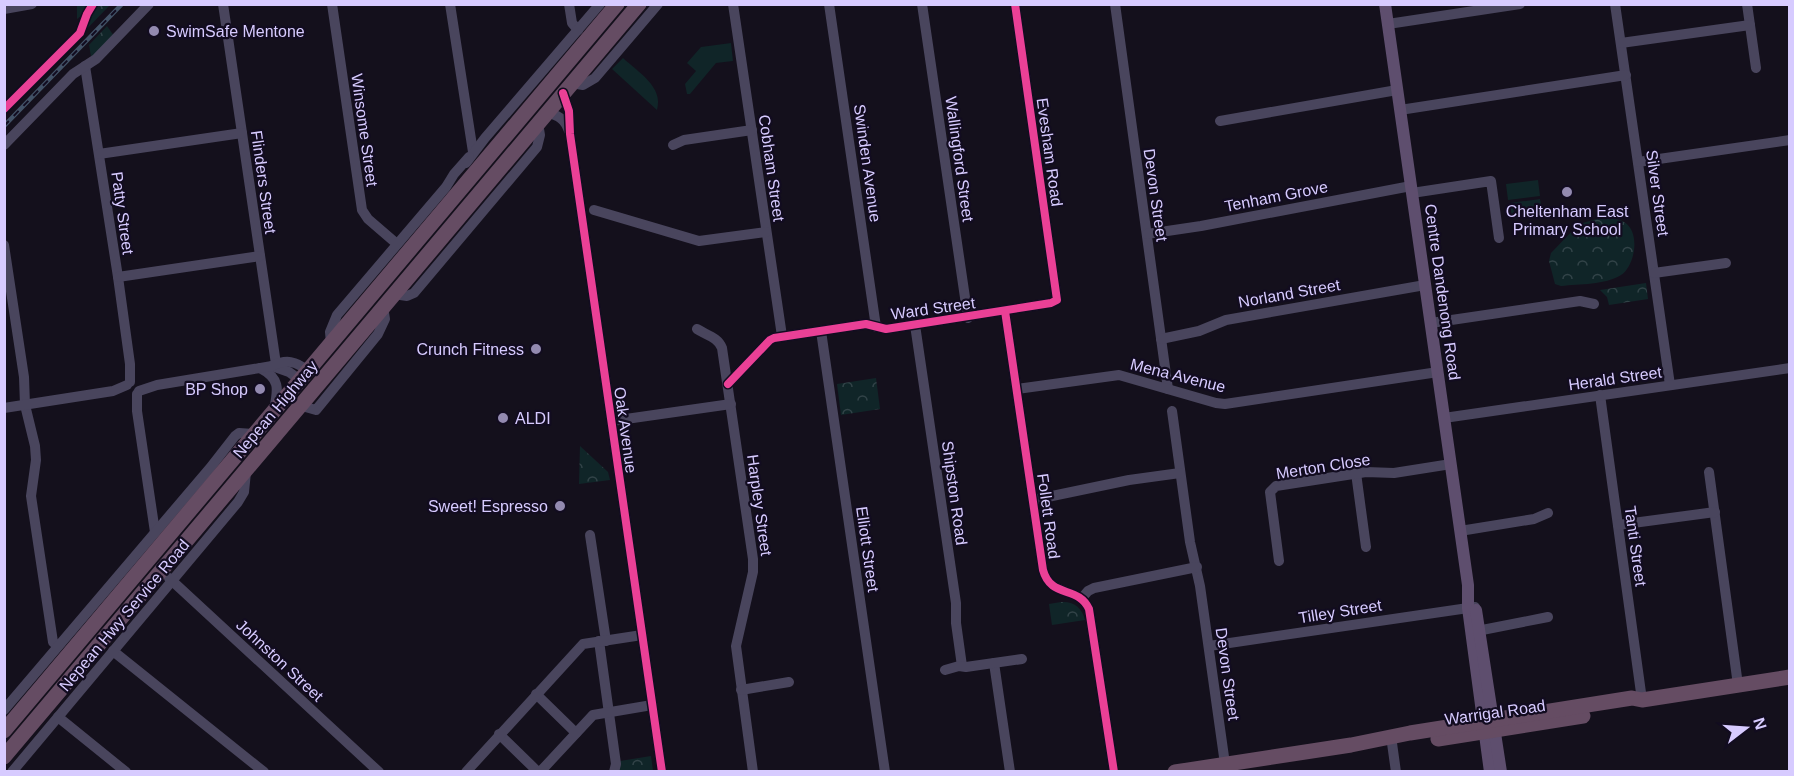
<svg xmlns="http://www.w3.org/2000/svg" width="1794" height="776" viewBox="0 0 1794 776" font-family="Helvetica,sans-serif">
<defs>
<pattern id="forest-crowns" width="20" height="18" patternUnits="userSpaceOnUse" patternTransform="scale(1.5)"><rect width="20" height="18" fill="#102528"/><path d="M2 6a3 3 0 1 1 6 0M12 15a3 3 0 1 1 6 0" fill="none" stroke="#324348"/></pattern>
</defs>
<rect width="100%" height="100%" fill="#14101c"/>
<!-- grass -->
<g fill="#102528">
<polygon points="731,43 733,61 716,63 690,94 687,94 685,84 696,71 687,63 701,47"/>
<path d="M623 58C638 72 664 87 657 110L612 69Z"/>
<polygon points="1538,180 1540,196 1508,200 1506,184"/>
<polygon points="1540,199 1543,214 1512,219 1510,203"/>
</g>
<!-- forest -->
<g fill="url(#forest-crowns)">
<polygon points="80,4 110,5 78,38 75,36 80,28 84,16 82,15 77,19 77,6"/>
<polygon points="107,26 114,36 94,56 91,56 89,45"/>
<path d="M1597 219C1606 219 1616 217 1624 222 1641 232 1635 266 1621 275 1605 285 1579 284 1561 286L1555 284 1549 261 1551 253 1579 224Z"/>
<polygon points="1646,283 1648,299 1609,305 1607,297 1600,290"/>
<polygon points="876,378 880,409 841,415 837,384"/>
<polygon points="580,446 608,472 610,480 579,484"/>
<path d="M1061 602C1074 601 1082 608 1085 620L1052 625 1049 604Z"/>
<polygon points="651,756 653,771 618,772 620,761"/>
</g>
<g fill="none" stroke-linecap="round" stroke-linejoin="round">
<!-- minor -->
<g stroke="#49455d" stroke-width="10">
<polyline points="223,4 276,364"/>
<polyline points="332,4 362,210 368,219 397,244"/>
<polyline points="450,4 473,152"/>
<polyline points="569,4 572,23 578,30"/>
<polyline points="733,4 782,336"/>
<polyline points="829,4 876,327"/>
<polyline points="922,4 968,318"/>
<polyline points="1115,4 1168,389"/>
<polyline points="1615,4 1670,385"/>
<polyline points="1747,4 1756,68"/>
<polyline points="4,9 32,4"/>
<polyline points="1388,24 1520,4"/>
<polyline points="1621,43 1750,25"/>
<polyline points="85,66 118,277 130,364 130,382"/>
<polyline points="572,83 583,85 595,78 658,4"/>
<polyline points="563,93 569,111 570,134 662,772"/>
<polyline points="1400,110 1626,75"/>
<path d="M547 112C559 116 565 119 569 131"/>
<polyline points="1220,121 1397,90"/>
<polyline points="4,145 73,74 96,59 149,4"/>
<polyline points="673,145 684,140 752,130"/>
<polyline points="99,154 242,133"/>
<polyline points="1638,162 1790,140"/>
<polyline points="466,163 485,138 600,4"/>
<polyline points="1412,193 1491,181 1499,238"/>
<polyline points="594,210 699,241 766,232"/>
<polyline points="1147,234 1201,226 1411,186"/>
<polyline points="4,245 24,377 25,405 35,446 36,460 31,496 53,642 58,646"/>
<polyline points="1654,273 1726,263"/>
<polyline points="118,277 260,256"/>
<polyline points="394,294 407,296 414,293 537,147 540,135 538,123"/>
<path d="M1005 311 1043 570C1051 599 1078 585 1089 609L1114 772"/>
<polyline points="1431,323 1580,301 1594,304"/>
<polyline points="915,325 956,603 956,623 962,666"/>
<path d="M697 329C706 335 718 337 722 348L753 559V572L736 646 753 772"/>
<polyline points="821,331 885,772"/>
<polyline points="1161,339 1199,331 1226,320 1425,285"/>
<polyline points="331,343 330,332 337,315 446,187 454,174 469,157"/>
<polyline points="272,366 289,372 300,380"/>
<path d="M260 368C281 379 278 389 274 410"/>
<polyline points="728,384 770,340 774,338 866,324 886,329 1051,303 1057,300 1015,4"/>
<polyline points="1017,389 1119,375 1216,403 1225,404 1438,372"/>
<path d="M139 391 157 385 272 366C286 359 296 361 308 371"/>
<polyline points="137,394 137,411 155,532"/>
<polyline points="1600,395 1642,700"/>
<polyline points="302,406 316,410 378,334 385,319 383,307"/>
<polyline points="4,408 113,391 127,385"/>
<polyline points="1172,411 1190,542 1200,586 1225,764"/>
<polyline points="1444,418 1790,368"/>
<polyline points="612,421 731,404"/>
<polyline points="1709,472 1738,685"/>
<polyline points="1356,473 1366,547"/>
<polyline points="1033,500 1129,480 1180,473"/>
<polyline points="1618,525 1715,512"/>
<polyline points="1460,531 1534,519 1548,513"/>
<polyline points="590,535 606,641"/>
<polyline points="1279,561 1270,492 1276,486 1366,472 1394,473 1451,464"/>
<polyline points="169,578 379,772"/>
<polyline points="1082,598 1088,591 1094,588 1197,567"/>
<polyline points="1472,632 1548,617"/>
<polyline points="599,641 616,764 614,772"/>
<polyline points="1209,646 1475,607"/>
<polyline points="113,651 264,772"/>
<polyline points="994,663 1010,772"/>
<polyline points="945,670 959,666 966,667 1022,659"/>
<polyline points="741,690 789,682"/>
<polyline points="536,694 576,733"/>
<polyline points="4,710 210,468 235,436 239,433 253,434"/>
<polyline points="58,717 126,772"/>
<polyline points="499,734 538,772"/>
<polyline points="1391,736 1396,772"/>
<polyline points="12,772 238,502 244,492 246,472"/>
<polyline points="466,772 583,644 642,635"/>
<polyline points="540,772 593,715 652,705"/>
</g>
<!-- major -->
<g stroke="#5e4e6e" stroke-width="12">
<polyline points="1385,4 1468,585 1468,608 1490,772"/>
<polyline points="1476,610 1501,772"/>
</g>
<!-- highway -->
<g stroke="#654c63" stroke-width="15">
<polyline points="4,731 617,4"/>
<polyline points="1438,739 1583,716"/>
<polyline points="4,757 639,4"/>
<polyline points="1175,772 1351,745 1410,733 1632,698 1642,700 1790,677"/>
</g>
<!-- rail casing -->
<g stroke="#425267" stroke-width="4.5">
<polyline id="rail" points="4,126 122,4"/>
</g>
<!-- rail -->
<use href="#rail" stroke="#120c20" stroke-width="2" stroke-dasharray="7" stroke-linecap="butt"/>
<!-- cycleway casing -->
<g stroke="#120c20" stroke-width="11">
<g id="cycleway">
<polyline points="563,93 569,111 570,134 662,772"/>
<polyline points="4,109 80,33 87,14 93,4"/>
<path d="M1005 311 1043 570C1051 599 1078 585 1089 609L1114 772"/>
<polyline points="728,384 770,340 774,338 866,324 886,329 1051,303 1057,300 1015,4"/>
</g>
</g>
<!-- cycleway -->
<use href="#cycleway" stroke="#ea4096" stroke-width="8"/>
</g>
<!-- markers -->
<g fill="#938ab0" stroke="#120c20" stroke-width="2">
<circle cx="154" cy="31" r="6"/>
<circle cx="1567" cy="192" r="6"/>
<circle cx="536" cy="349" r="6"/>
<circle cx="260" cy="389" r="6"/>
<circle cx="503" cy="418" r="6"/>
<circle cx="560" cy="506" r="6"/>
</g>
<g text-anchor="middle" stroke-width="4.5" stroke-linejoin="round" paint-order="stroke">
<!-- poi labels -->
<g font-size="16" fill="#d7cbff" stroke="#120c20" text-anchor="end">
<text x="166" y="37" text-anchor="start">SwimSafe Mentone</text>
<text x="1567" y="217" text-anchor="middle">Cheltenham East<tspan x="1567" dy="18">Primary School</tspan></text>
<text x="524" y="355">Crunch Fitness</text>
<text x="248" y="395">BP Shop</text>
<text x="515" y="424" text-anchor="start">ALDI</text>
<text x="548" y="512">Sweet! Espresso</text>
</g>
<!-- street labels -->
<g font-size="16" fill="#d7cbff" stroke="#120c20">
<text transform="translate(365 130) rotate(82)" y="6">Winsome Street</text>
<text transform="translate(1050 152) rotate(82)" y="6">Evesham Road</text>
<text transform="translate(960 159) rotate(82)" y="6">Wallingford Street</text>
<text transform="translate(868 163) rotate(82)" y="6">Swinden Avenue</text>
<text transform="translate(772 168) rotate(82)" y="6">Cobham Street</text>
<text transform="translate(264 182) rotate(82)" y="6">Flinders Street</text>
<text transform="translate(1658 193) rotate(82)" y="6">Silver Street</text>
<text transform="translate(1156 195) rotate(82)" y="6">Devon Street</text>
<text transform="translate(1276 196) rotate(-11)" y="6">Tenham Grove</text>
<text transform="translate(123 213) rotate(82)" y="6">Patty Street</text>
<text transform="translate(1443 292) rotate(82)" y="6">Centre Dandenong Road</text>
<text transform="translate(1289 293) rotate(-10)" y="6">Norland Street</text>
<text transform="translate(933 308) rotate(-8)" y="6">Ward Street</text>
<text transform="translate(1178 375) rotate(14)" y="6">Mena Avenue</text>
<text transform="translate(1615 378) rotate(-8)" y="6">Herald Street</text>
<text transform="translate(275 409) rotate(-50)" y="6">Nepean Highway</text>
<text transform="translate(626 430) rotate(82)" y="6">Oak Avenue</text>
<text transform="translate(1323 466) rotate(-9)" y="6">Merton Close</text>
<text transform="translate(955 493) rotate(82)" y="6">Shipston Road</text>
<text transform="translate(760 505) rotate(82)" y="6">Harpley Street</text>
<text transform="translate(1049 516) rotate(82)" y="6">Follett Road</text>
<text transform="translate(1636 546) rotate(82)" y="6">Tanti Street</text>
<text transform="translate(868 549) rotate(82)" y="6">Elliott Street</text>
<text transform="translate(1340 611) rotate(-9)" y="6">Tilley Street</text>
<text transform="translate(124 615) rotate(-50)" y="6">Nepean Hwy Service Road</text>
<text transform="translate(280 660) rotate(43)" y="6">Johnston Street</text>
<text transform="translate(1228 674) rotate(82)" y="6">Devon Street</text>
<text transform="translate(1495 712) rotate(-8)" y="6">Warrigal Road</text>
</g>
</g>
<!-- border -->
<rect width="1794" height="776" fill="none" stroke="#d7cbff" stroke-width="12"/>
<!-- north arrow -->
<g transform="translate(1746 728) rotate(73)" stroke="#120c20" stroke-width="4.5" paint-order="stroke">
<path d="M0-4.5L10 22L0 15L-10 22Z" fill="#d7cbff"/>
<text y="-9" font-size="16" font-weight="bold" text-anchor="middle" fill="#d7cbff">N</text>
</g>
</svg>
